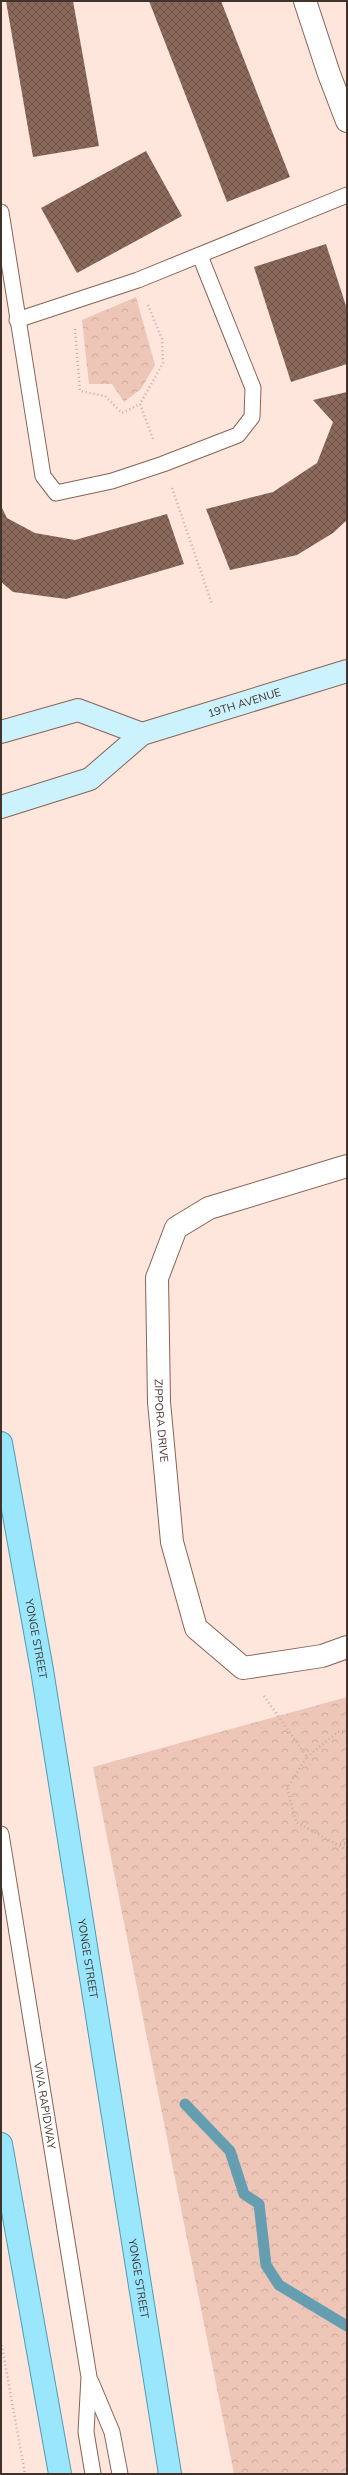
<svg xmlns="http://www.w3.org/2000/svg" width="348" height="2475" viewBox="0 0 348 2475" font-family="Mulish,sans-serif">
<defs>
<pattern id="park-crowns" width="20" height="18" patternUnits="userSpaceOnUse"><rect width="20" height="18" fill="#edc6b7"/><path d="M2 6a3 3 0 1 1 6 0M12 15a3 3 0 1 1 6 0" fill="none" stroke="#ccab9e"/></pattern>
<pattern id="building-cross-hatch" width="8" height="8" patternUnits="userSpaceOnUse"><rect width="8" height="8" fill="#8a685a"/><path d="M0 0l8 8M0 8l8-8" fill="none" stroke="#6c5247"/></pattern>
</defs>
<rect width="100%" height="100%" fill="#ffe6dd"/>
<!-- park -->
<g fill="url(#park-crowns)">
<polygon points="136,297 155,365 141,389 124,402 112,384 89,384 82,320"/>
<polygon points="347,1697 347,2474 234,2474 93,1767"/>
</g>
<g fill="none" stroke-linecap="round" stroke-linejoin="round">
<!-- stream -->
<polyline stroke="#669eb1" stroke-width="11" points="185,2104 230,2151 244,2194 259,2204 266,2265 279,2285 347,2326"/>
</g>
<!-- building -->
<g fill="url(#building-cross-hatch)">
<polygon points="6,1 73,1 99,146 33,157"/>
<polygon points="149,1 221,1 290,177 227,202"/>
<polygon points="146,151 182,216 77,273 41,208"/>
<polygon points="326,244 347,309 347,364 291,382 254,267"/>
<polygon points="347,392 347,520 333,533 297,555 230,570 206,509 273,492 317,463 333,422 313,400"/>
<polygon points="1,506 7,518 35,533 75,540 167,514 184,564 66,599 13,592 1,582"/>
</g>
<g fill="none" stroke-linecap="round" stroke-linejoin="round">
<!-- service casing -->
<g stroke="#866355" stroke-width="17">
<g id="service">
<polyline points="1,212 43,476 56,493 112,481 163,464 238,435 252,417 253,388 200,256"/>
<polyline points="17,320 138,280 347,195"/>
<path id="s1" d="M1 1834 89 2377 86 2432 93 2474"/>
<polyline points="91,2382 112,2432 120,2474"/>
</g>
</g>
<!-- minor casing -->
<g stroke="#866355" stroke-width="24">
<g id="minor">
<polyline points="305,1 329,74 347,121"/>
<path id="s2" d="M347 1166 209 1208 176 1228 157 1278 159 1402 172 1542 196 1628 243 1668 322 1656 347 1647"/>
</g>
</g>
<!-- secondary casing -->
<g stroke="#866355" stroke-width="24">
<g id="secondary">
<polyline points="1,732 78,710 142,734"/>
<path id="s3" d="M1 807 90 779 142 734 347 671"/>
</g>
</g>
<!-- primary casing -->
<g stroke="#4e9cb3" stroke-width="24">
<g id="primary">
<path id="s4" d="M1 1443 42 1670 170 2474"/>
<polyline points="1,2144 60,2474"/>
</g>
</g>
<!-- path -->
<g stroke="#c4aea6" stroke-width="2.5" stroke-dasharray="1 3" stroke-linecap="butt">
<polyline points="148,305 162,339 163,363 140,404 153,439"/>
<polyline points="75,329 80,391 105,396 122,413 140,404"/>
<polyline points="172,488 212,604"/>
<polyline points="264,1696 307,1757 287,1788 296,1822 347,1850"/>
<polyline points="307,1757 338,1732 347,1731"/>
<polyline points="340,1844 347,1843"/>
<polyline points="1,2341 25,2474"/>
</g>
<!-- service -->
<use href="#service" stroke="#fff" stroke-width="15"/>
<!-- minor -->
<use href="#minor" stroke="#fff" stroke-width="22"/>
<!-- secondary -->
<use href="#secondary" stroke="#ccf2fe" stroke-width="22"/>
<!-- primary -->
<use href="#primary" stroke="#99e6fd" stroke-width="22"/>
</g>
<g text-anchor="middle" stroke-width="4" stroke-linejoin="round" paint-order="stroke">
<!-- street labels -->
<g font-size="11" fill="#42322c" stroke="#fff">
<text dy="4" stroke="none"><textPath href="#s3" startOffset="269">19TH AVENUE</textPath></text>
<text dy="4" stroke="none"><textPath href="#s2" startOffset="379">ZIPPORA DRIVE</textPath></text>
<text dy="4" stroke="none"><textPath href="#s4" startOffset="199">YONGE STREET</textPath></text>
<text dy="4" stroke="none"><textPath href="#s4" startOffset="523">YONGE STREET</textPath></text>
<text dy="4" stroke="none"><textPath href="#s1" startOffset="275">VIVA RAPIDWAY</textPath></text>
<text dy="4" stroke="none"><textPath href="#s4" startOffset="847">YONGE STREET</textPath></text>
</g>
</g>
<!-- border -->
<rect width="348" height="2475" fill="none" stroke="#42322c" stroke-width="4"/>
</svg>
